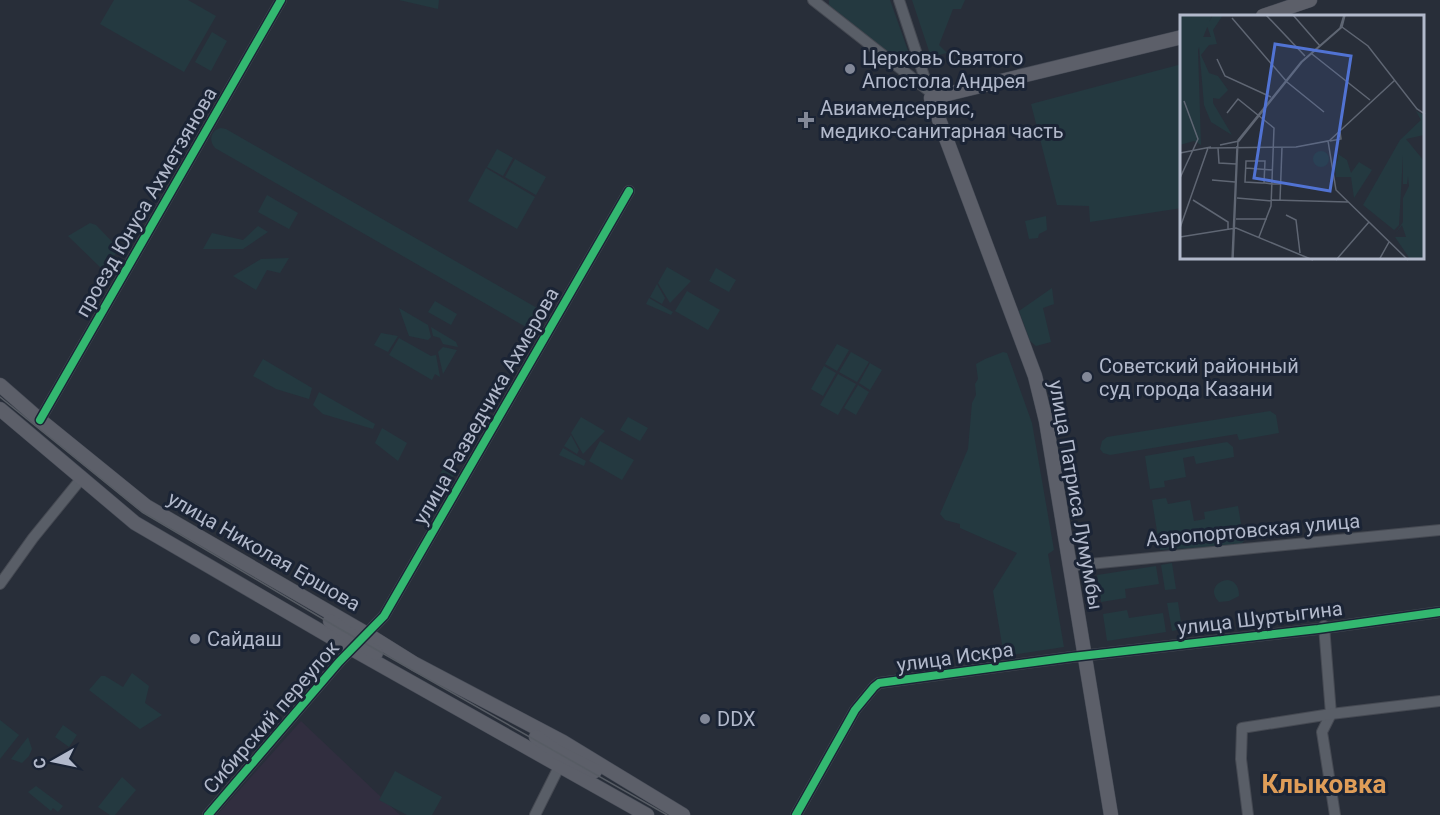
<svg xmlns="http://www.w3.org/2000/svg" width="1440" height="815" viewBox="0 0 1440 815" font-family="Roboto,sans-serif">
<rect width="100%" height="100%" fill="#282e39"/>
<!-- medical -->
<polygon fill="#312e3f" points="301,721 400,815 217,815"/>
<!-- green -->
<g fill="#243940">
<polygon points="114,0 188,0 216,16 184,72 100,24"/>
<polygon points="399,0 439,0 438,9"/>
<polygon points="829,0 890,0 913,65 906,66 829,5"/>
<polygon points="912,0 965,0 961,9 953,9 939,45 947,53 931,57"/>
<polygon points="212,32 227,41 211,71 195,62"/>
<polygon points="1182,64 1182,208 1090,222 1089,206 1057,205 1031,104"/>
<path d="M221 128 226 129 537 308 541 316C540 324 534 328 526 327L215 148C208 140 211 130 221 128Z"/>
<polygon points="497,149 513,158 503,176 487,167"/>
<polygon points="515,159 546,177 536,195 505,177"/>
<polygon points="486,168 535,197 517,229 468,201"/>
<polygon points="267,195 298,213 289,229 258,212"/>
<polygon points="1046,216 1047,230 1039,234 1038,238 1029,239 1025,221"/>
<polygon points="90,223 96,225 120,250 101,268 68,236"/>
<polygon points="258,226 268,232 243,249 203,249 212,233 243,240"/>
<polygon points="289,258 280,273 267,270 256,290 233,276 261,259"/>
<polygon points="667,267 691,281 670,303 658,283"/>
<polygon points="716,268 736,280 729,292 709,281"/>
<polygon points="657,284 665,298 662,304 650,297"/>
<polygon points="1052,288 1054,304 1043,308 1051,342 1036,346 1030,341 1019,311"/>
<polygon points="687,291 720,310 708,330 675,311"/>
<polygon points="649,298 673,312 671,315 646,304"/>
<polygon points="435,301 457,314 451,325 428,312"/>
<polygon points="399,308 428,325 431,337 428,340 409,336"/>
<polygon points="431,327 456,342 458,347 443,344 440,338 433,336"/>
<polygon points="381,333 398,336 388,352 374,345"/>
<polygon points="399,338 431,356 436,355 440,377 435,374 432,380 389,355"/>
<polygon points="837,344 849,350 837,371 825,364"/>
<polygon points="443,347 457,350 443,374 438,352"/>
<polygon points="851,352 869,362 857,382 839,372"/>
<polygon points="1003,352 1007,353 1032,423 1054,550 1048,554 1064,647 1004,656 993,591 1017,553 960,528 960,524 945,520 940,514 968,449 972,403 976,395 975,384 978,379 976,364 985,359"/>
<polygon points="263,359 312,388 309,399 276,389 253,376"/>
<polygon points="870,363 882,370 870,390 859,383"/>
<polygon points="824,366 836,373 823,396 811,389"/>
<polygon points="838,374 856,384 838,415 820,405"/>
<polygon points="858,385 869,392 856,415 844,408"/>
<polygon points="319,392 375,424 373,429 323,414 313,405"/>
<polygon points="1270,411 1276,415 1279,433 1239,440 1237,434 1110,455 1103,453 1100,449 1102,441 1107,437"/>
<polygon points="581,417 605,431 583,454 571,433"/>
<polygon points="628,417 648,428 640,441 620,430"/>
<polygon points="382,428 407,443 398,461 375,443"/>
<polygon points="571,435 579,450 577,454 564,446"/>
<polygon points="600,441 634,460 622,480 589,461"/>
<polygon points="1227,442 1233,447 1234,457 1196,464 1194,456 1183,458 1186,477 1164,481 1165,487 1150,489 1145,456"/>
<polygon points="563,448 586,461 584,466 559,455"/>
<polygon points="448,460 454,463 455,473 448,486 439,488 433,486"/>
<polygon points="1166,498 1168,504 1190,500 1194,521 1205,519 1204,512 1238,506 1244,541 1240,545 1160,550 1152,500"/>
<polygon points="1172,563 1176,589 1165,590 1161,565"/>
<polygon points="1156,566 1159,584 1125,589 1126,598 1101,602 1097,575"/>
<path d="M1228 580C1236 581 1239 588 1239 596L1229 601 1219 602C1209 592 1215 581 1228 580Z"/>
<polygon points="1178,602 1182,629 1172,631 1167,603"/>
<polygon points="1127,610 1129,618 1163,613 1166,632 1107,641 1103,614"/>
<polygon points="132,673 149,686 145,703 162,715 140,729 89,690 101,676 105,676 123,687"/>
<polygon points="0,720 19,735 0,759"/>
<polygon points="63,725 77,735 69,747 55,737"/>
<polygon points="28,737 32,749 29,756 22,763 11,759"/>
<polygon points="395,771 442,797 432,815 407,815 379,800"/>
<polygon points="122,777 136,790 115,815 110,815 98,807"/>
<polygon points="36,786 63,806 58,812 53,808 51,811 28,792"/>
</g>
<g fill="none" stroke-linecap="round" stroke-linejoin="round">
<!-- minor casing -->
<g stroke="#454952" stroke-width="12">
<g id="minor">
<polyline points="813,0 929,91"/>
<polyline points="899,0 929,91"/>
<polyline points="40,420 281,0"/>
<polyline points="1069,566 1440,530"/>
<polyline points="0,584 33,538 81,479"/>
<polyline points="1324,626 1331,714 1322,732 1335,815"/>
<polyline points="208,815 339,662 384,616 629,191"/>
<polyline points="535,815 559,767"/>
<polyline points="796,815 855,710 874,687 879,683 1072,657 1318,629 1440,612"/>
<polyline points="1248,815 1241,759 1242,728 1331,714 1440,701"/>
</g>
</g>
<!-- major casing -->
<g stroke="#464b56" stroke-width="15">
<g id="major">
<polyline points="1263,16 1310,0"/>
<polyline points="0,385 40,420 146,506 367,634 415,664 563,742 683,815"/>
<polyline points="0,409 135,523 329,636 647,815"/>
<polyline points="330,621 376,653"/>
<polyline points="536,737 557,752 595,771"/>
<polyline points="1111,815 1046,421 1035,376 931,98 1182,37"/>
</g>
</g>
<!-- minor -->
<use href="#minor" stroke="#595e67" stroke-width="10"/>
<!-- major -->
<use href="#major" stroke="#5c5f69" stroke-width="14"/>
<!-- tram -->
<polyline stroke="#575c64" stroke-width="1.5" points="0,397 142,512 340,629 667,815"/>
<!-- cycleway casing -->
<g stroke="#1b2435" stroke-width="11">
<g id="cycleway">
<polyline points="40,420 281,0"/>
<polyline points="208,815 339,662 384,616 629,191"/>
<polyline points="796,815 855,710 874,687 879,683 1072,657 1318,629 1440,612"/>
</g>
</g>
<!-- cycleway -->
<use href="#cycleway" stroke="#33b770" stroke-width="8"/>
</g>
<!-- markers -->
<g fill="#828898" stroke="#1b2435" stroke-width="2">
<circle cx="850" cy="69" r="6"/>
<path d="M803 111h6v6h6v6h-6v6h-6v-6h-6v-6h6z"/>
<circle cx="1087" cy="377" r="6"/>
<circle cx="195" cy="639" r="6"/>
<circle cx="705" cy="719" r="6"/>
</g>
<g text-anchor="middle" stroke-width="6" stroke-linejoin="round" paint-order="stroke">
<!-- poi labels -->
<g font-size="20" fill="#b2b9cb" stroke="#1b2435" text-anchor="start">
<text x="862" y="65">Церковь Святого<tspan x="862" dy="23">Апостола Андрея</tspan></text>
<text x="820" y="115">Авиамедсервис,<tspan x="820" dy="23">медико-санитарная часть</tspan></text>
<text x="1099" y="373">Советский районный<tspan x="1099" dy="23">суд города Казани</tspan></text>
<text x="207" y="646">Сайдаш</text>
<text x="717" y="726">DDX</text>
</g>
<!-- street labels -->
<g font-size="20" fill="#b2b9cb" stroke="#1b2435">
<text transform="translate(146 202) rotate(-60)" y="7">проезд Юнуса Ахметзянова</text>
<text transform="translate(486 406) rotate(-60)" y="7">улица Разведчика Ахмерова</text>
<text transform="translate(1076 495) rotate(80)" y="7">улица Патриса Лумумбы</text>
<text transform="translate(1253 530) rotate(-5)" y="7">Аэропортовская улица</text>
<text transform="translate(264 551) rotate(30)" y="7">улица Николая Ершова</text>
<text transform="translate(1260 618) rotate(-7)" y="7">улица Шуртыгина</text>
<text transform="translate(955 657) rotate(-8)" y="7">улица Искра</text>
<text transform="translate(271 717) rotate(-49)" y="7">Сибирский переулок</text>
</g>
<!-- district labels -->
<g font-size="26" font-weight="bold" fill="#df9d58" stroke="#1b2435">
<text x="1324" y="793">Клыковка</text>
</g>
</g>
<!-- overview -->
<g transform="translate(1180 15)">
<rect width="244" height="244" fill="#282e39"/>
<path d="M0 0H32L18 35 21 130 14 126 0 130ZM33 0H43L33 15 37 29 29 30 21 40 29 58 38 61 48 75 39 84 33 83V88L52 120 31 107 24 90 19 31 22 22H31L27 11ZM236 96 244 100V120L226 124 244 146V244H230L215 222H226L222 210 215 219 223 207V183L229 171 228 161 227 169H223V140L219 210 214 215 183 190 220 125 241 105ZM133 144a8 8 0 1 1 16 0a8 8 0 1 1-16 0ZM158 139 167 145 171 158 179 147 192 155 174 183 171 162H156L154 147 158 146Z" fill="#243940"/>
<path fill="none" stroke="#5f6673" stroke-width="1.5" d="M86 0 125 41M113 0 140 31M52 3 107 67 144 97M162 12 188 31 237 94 245 99M132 39 190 85M37 44 45 61 91 82M47 98 58 84 94 113 91 191 79 222M149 126 215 65M150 126 161 124 160 117M40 130 59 126 122 47 162 12 165 0M29 133 116 132 148 126 156 175 228 245M38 133 39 148 56 149M0 138 31 132M66 153 93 155M0 163 18 124 4 86M32 165 55 167M84 168 85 146H66L65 167 82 168H85L93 169H100M57 183 92 186M13 185 48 207V214M92 185 168 187M100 185 102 132M106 200 116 205 120 238M56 204H87M0 213 28 133M0 222 56 213 133 245M52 245 57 131M53 245 58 125 121 47 160 13 164 0M156 245 189 207M199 245 209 227"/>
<path fill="#5173d3" fill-opacity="0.15" stroke="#5173d3" stroke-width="3" d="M95 29 171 41 150 176 74 163Z"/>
<rect width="244" height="244" fill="none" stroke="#b2b9cb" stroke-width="3"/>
</g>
<!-- north arrow -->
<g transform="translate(54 761) rotate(261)" stroke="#1b2435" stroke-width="4.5" paint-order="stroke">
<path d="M0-4.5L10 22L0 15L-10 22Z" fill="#b2b9cb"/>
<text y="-9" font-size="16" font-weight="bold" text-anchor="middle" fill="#b2b9cb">С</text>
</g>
</svg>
